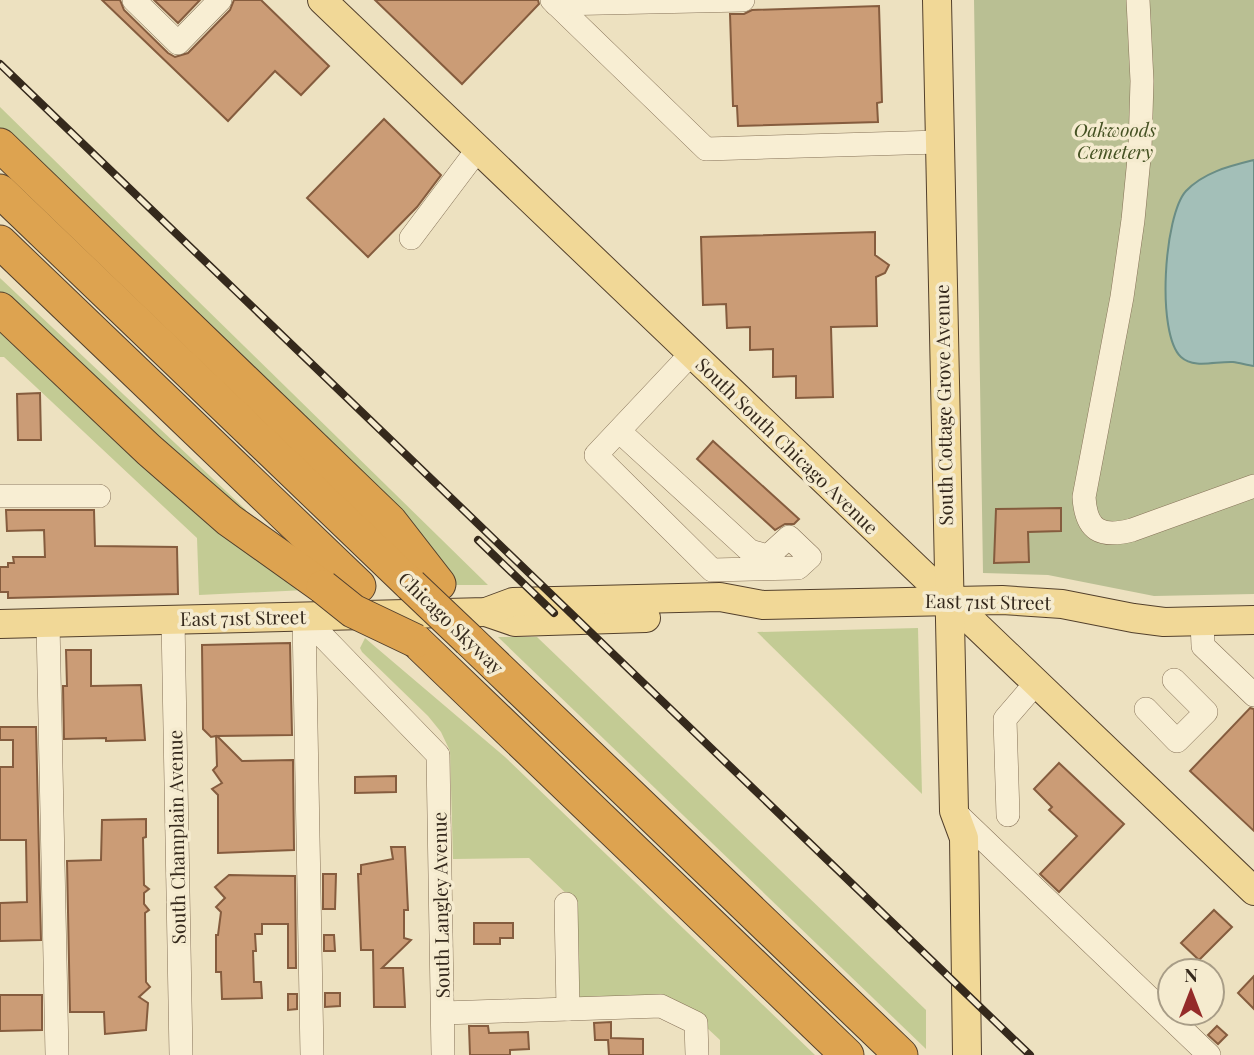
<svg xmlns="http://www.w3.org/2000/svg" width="1254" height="1055" viewBox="0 0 1254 1055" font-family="'Playfair Display',serif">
<rect width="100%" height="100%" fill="#ede1c0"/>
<!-- green -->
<g fill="#c3cb94">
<polygon points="0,107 488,585 452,585 300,418 0,128"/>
<polygon points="0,278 246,510 239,518 0,295"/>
<polygon points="0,321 306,590 199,595 197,538 4,357 0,357"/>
<polygon points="918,628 922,794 757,632"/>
<polygon points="498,637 537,637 926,1010 926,1049"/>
<polygon points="365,638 505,757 815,1055 720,1055 720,1040 678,1001 574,1003 570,897 529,858 453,859 450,751 441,732 428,716 362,652 360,648"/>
</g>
<!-- cemetery -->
<polygon fill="#b9bf93" points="974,0 1254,0 1254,594 1154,596 1048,575 983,573"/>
<!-- water -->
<path fill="#a3bfb8" stroke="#6a8d85" stroke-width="2" d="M1254 160V366C1247 365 1240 363 1233 362 1216 361 1194 369 1181 357 1156 334 1164 215 1186 191 1204 172 1230 166 1254 160Z"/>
<!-- building -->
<g fill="#cb9c76" stroke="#855c3e" stroke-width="2">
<polygon points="102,0 120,0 124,10 168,53 175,57 188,53 230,10 234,0 261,0 329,66 301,95 275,71 228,121"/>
<polygon points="154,0 200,0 178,23"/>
<polygon points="375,0 538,0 539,4 462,84"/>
<polygon points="879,6 882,102 877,103 878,122 738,126 737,106 733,106 730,14 744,14 752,10"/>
<polygon points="384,119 441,175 417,207 368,257 307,198"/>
<polygon points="875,232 875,255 889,265 885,273 876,277 877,326 831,327 833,397 796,398 796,376 773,377 773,349 750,350 750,327 727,328 726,304 703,305 701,237"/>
<polygon points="40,393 41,440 18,440 17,394"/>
<polygon points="713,441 799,519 794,524 785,524 775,530 697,459"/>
<polygon points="1061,508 1061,531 1028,532 1029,562 994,563 996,509"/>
<polygon points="6,510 94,510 95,546 177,547 178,594 8,598 8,592 0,592 0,567 8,567 8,563 14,563 13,557 45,557 44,530 7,531"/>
<polygon points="290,643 292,735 217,736 242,761 293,760 294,850 218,853 218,795 212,789 222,783 213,770 217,766 216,736 211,737 203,729 202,645"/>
<polygon points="66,650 91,650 91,686 141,685 145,740 106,741 106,738 64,739 63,686 67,686"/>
<polygon points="1250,708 1254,709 1254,831 1190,771"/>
<polygon points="0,727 36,727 41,940 0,941 0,903 27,902 26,840 0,840 0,767 13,767 13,740 0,740"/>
<polygon points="1059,763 1124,824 1059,892 1040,874 1077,836 1049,810 1052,807 1034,789"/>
<polygon points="396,776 396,792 355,793 355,777"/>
<polygon points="146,819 146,837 143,838 144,885 149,889 144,893 144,904 149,910 145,913 146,982 150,987 139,997 148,1003 146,1030 105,1034 104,1012 70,1012 67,861 101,860 102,820"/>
<polygon points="391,847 405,847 408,910 404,910 404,938 411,940 382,968 403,968 405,1007 374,1007 373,950 361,950 358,874 361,874 361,865 393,859"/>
<polygon points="323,874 336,874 335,909 323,909"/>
<polygon points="229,875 295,876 296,968 288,968 288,924 262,924 262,934 255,934 256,951 253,951 254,982 261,982 262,998 222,999 221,972 216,972 216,935 218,935 221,912 216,907 225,898 215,887"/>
<polygon points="1214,910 1232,927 1199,960 1181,943"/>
<polygon points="474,923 513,923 513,938 500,938 500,944 474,944"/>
<polygon points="324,935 334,935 335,951 324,951"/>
<polygon points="1254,976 1254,1009 1238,993"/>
<polygon points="325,993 340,993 340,1006 325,1007"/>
<polygon points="288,994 297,994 297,1009 288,1010"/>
<polygon points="0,995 42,995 42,1030 0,1031"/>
<polygon points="611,1022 611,1038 643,1039 643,1055 609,1055 608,1040 595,1040 594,1023"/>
<polygon points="469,1026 488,1026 489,1033 528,1032 529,1049 510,1050 510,1055 470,1055"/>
<polygon points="1217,1026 1227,1035 1218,1044 1208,1035"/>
</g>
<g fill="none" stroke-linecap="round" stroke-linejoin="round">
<!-- minor casing -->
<g stroke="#867258" stroke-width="24">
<g id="minor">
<polyline points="134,0 178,43 220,0"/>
<polyline points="552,0 706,149 939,142"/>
<path d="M1138 0 1142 81 1140 148 1133 220 1122 297 1084 497C1086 531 1101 538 1132 530L1254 486"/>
<polyline points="556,4 743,0"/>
<polyline points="411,238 478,149"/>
<polyline points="619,431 750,551 768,556 789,537 810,557 798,568 712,570 596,455 691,354"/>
<polyline points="0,496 99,496"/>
<polyline points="304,617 438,755 443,1055"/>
<polyline points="304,617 312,1055"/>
<polyline points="173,620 181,1055"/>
<polyline points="1202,621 1203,646 1254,695"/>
<polyline points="48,623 57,1055"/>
<polyline points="1146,709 1177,741 1206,712 1174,680"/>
<polyline points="956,813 1209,1055"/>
<polyline points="1008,815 1005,719 1036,683"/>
<polyline points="566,904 568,1009"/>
<polyline points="443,1013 661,1006 696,1023 697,1055"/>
</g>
</g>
<!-- major casing -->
<g stroke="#53402c" stroke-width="30">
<g id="major">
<polyline points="322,0 1254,891"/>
<polyline points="937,0 954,811 964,838 967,1055"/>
<polyline points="486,612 515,622 646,618"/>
<polyline points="0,624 486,612 513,602 720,597 763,605 1002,600 1062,604 1133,618 1164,622 1254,620"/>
</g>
</g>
<!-- highway casing -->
<g stroke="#53402c" stroke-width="35">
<g id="highway">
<polyline points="0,145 390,521 439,584"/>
<polyline points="0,191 411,585"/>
<polyline points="0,242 359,586"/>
<polyline points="0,309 149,450 229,520 323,587"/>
<polyline points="469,640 901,1055"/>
<polyline points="416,641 847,1055"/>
</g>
</g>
<!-- minor -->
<use href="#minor" stroke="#f8eed3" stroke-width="23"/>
<!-- major -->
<use href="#major" stroke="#f1d897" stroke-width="28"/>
<!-- highway -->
<use href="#highway" stroke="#dda350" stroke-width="33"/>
<!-- rail casing -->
<g stroke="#35291c" stroke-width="8">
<g id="rail">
<polyline points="0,64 1030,1055"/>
<polyline points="478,540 554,613"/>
</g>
</g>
<!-- rail -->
<use href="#rail" stroke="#f5ebcf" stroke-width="5" stroke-dasharray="16" stroke-linecap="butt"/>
<!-- highway-bridge casing -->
<g stroke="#53402c" stroke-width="35" stroke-linecap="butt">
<g id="highway-bridge">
<polyline points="411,585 469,640"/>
<polyline points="323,587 353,611 416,641"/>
</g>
</g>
<!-- highway-bridge -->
<use href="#highway-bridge" stroke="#dda350" stroke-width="33"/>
</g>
<g text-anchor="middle" stroke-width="7" stroke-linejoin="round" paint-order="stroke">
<!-- park labels -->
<g font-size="19" font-style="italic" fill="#455223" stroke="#f5ebcf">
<text x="1115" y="137">Oakwoods<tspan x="1115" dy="22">Cemetery</tspan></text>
</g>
<!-- street labels -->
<g font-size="19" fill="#35291c" stroke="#f5ebcf">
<text transform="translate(944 405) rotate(-91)" y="7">South Cottage Grove Avenue</text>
<text transform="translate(787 446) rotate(44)" y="7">South South Chicago Avenue</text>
<text transform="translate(988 602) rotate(1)" y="7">East 71st Street</text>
<text transform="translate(243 618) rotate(-1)" y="7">East 71st Street</text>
<text transform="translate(451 623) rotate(44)" y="7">Chicago Skyway</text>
<text transform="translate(177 837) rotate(-91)" y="7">South Champlain Avenue</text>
<text transform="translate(441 905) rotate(-91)" y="7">South Langley Avenue</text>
</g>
</g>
<!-- north arrow -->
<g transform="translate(1191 992)"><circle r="33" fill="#f5ebcf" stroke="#a89d87" stroke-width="2"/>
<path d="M0-5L12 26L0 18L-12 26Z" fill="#942b29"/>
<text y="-10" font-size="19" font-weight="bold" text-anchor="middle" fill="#35291c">N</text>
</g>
</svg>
